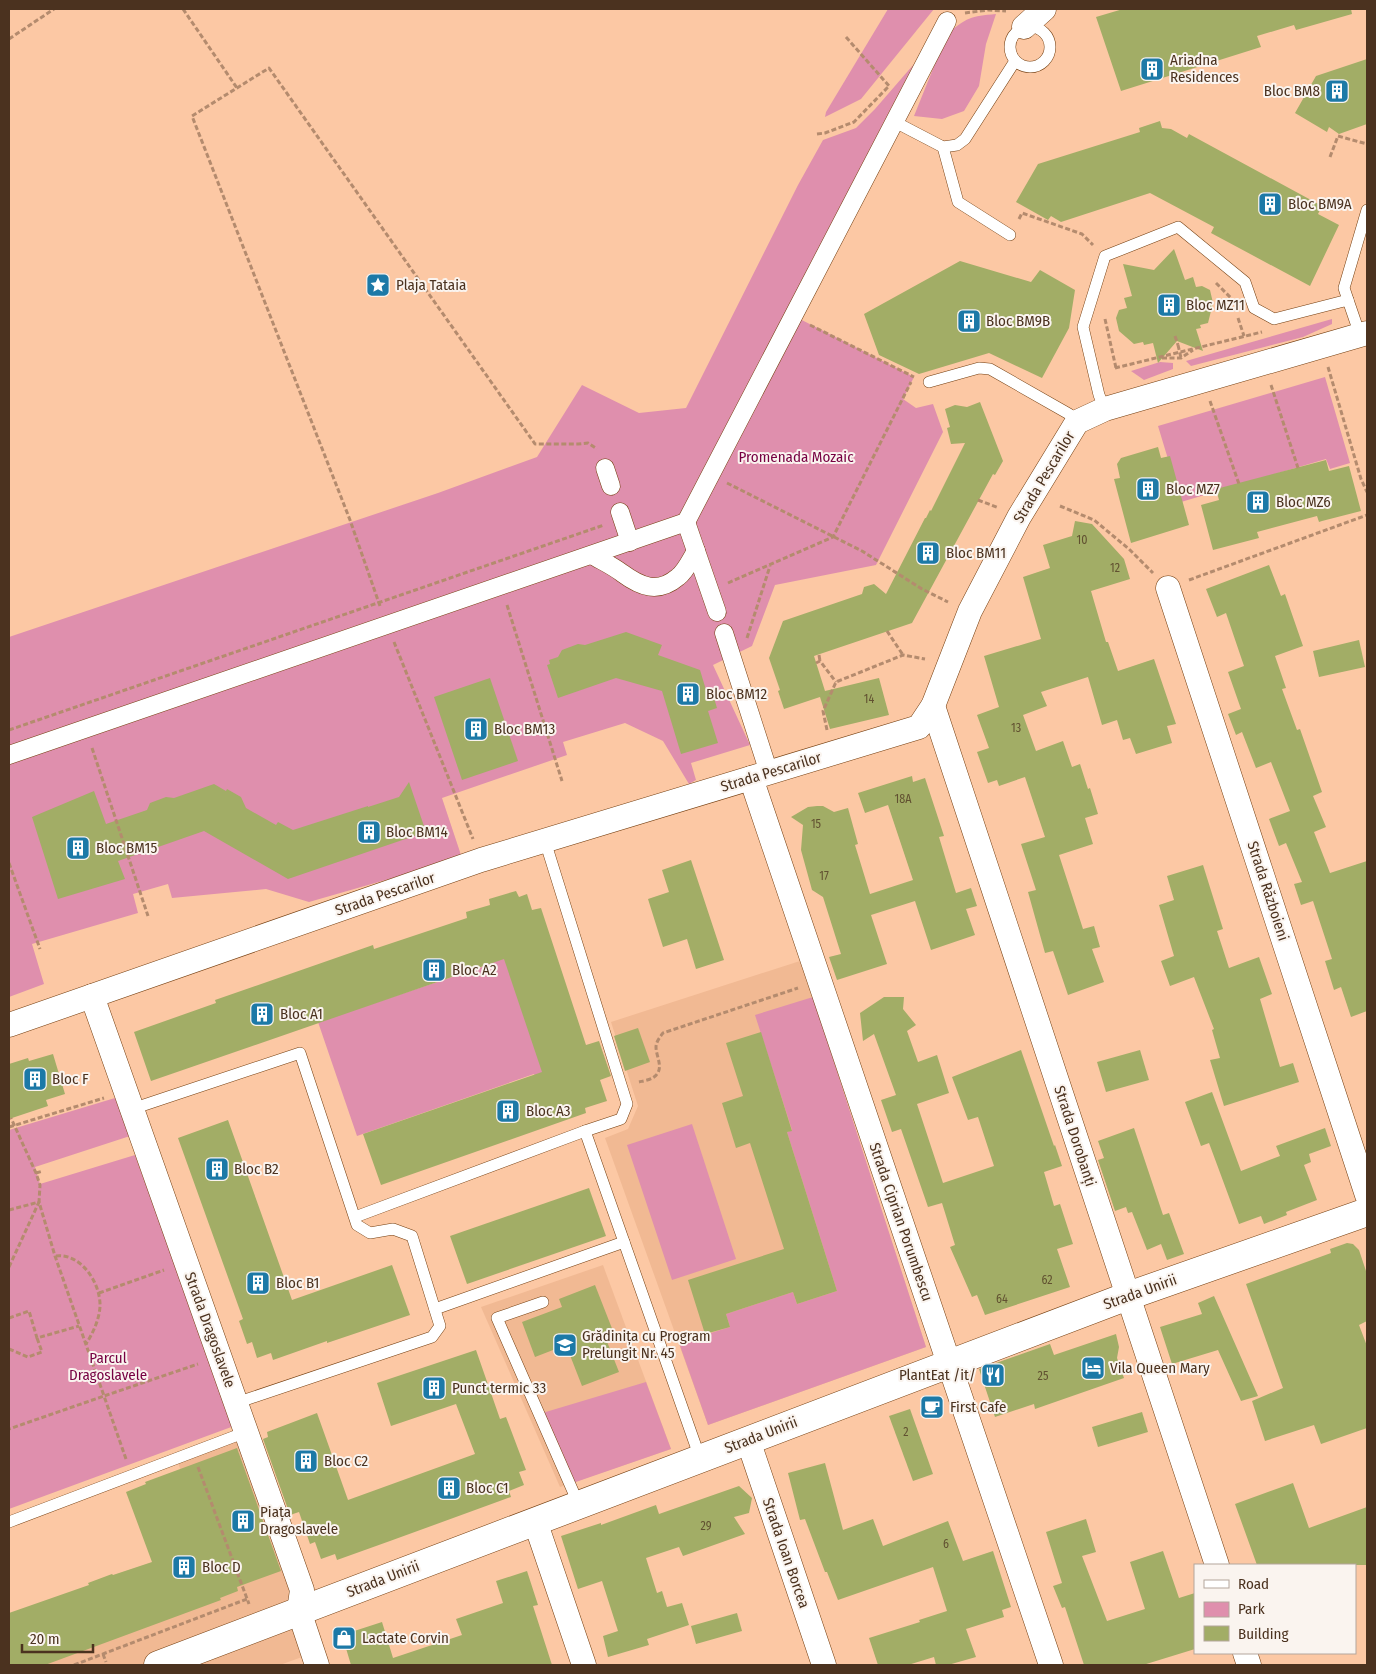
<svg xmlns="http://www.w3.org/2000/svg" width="1376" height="1674" viewBox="0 0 1376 1674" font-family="'Fira Sans Condensed',sans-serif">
<rect width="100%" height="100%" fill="#fcc8a4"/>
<!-- built -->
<g fill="#f1b993">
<polygon points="800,961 926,1347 708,1425 605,1138 628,1129 638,1106 611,1022"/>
<polygon points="603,1265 671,1449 560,1487 481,1307"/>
<polygon points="243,1439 321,1650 280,1665 12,1665 223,1586 178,1463"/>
</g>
<!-- green -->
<g fill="#df8fad">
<polygon points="888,9 934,9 861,99 825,117 826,112"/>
<path d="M996 14 986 44 979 86 964 111 942 119 914 116 947 34C966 18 971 16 996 14Z"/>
<polygon points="914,64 786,312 914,377 903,399 916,408 933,404 943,432 876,565 775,585 752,646 713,665 750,745 691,763 696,780 689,784 663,741 625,723 563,742 567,755 442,798 462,858 309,902 266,889 172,898 168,884 133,894 138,913 32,944 44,984 9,997 9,637 438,493 537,457 582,385 639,413 686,408 798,185 823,140 856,128 875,109"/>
<polygon points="1332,319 1332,324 1303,337 1191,366 1186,361"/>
<polygon points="1160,362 1173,363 1173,369 1144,380 1131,371"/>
<polygon points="1325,377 1350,463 1330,469 1326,459 1181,502 1158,426"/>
<polygon points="502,944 548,1072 535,1076 534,1074 357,1136 318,1022 482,967"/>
<polygon points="813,997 926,1347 708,1425 679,1343 730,1327 726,1314 793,1292 797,1304 837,1291 787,1132 792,1130 755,1015"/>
<polygon points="115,1098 130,1136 35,1167 40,1184 135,1155 234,1426 9,1509 9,1130"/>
<polygon points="692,1124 736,1259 672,1280 627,1145"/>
<polygon points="646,1382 671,1449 570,1484 539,1414"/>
</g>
<!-- building -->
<g fill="#a2ad66">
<polygon points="1123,9 1351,9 1352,14 1296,30 1294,25 1257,36 1261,47 1121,91 1096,17"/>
<polygon points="1367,59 1367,124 1339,134 1329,127 1327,132 1295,113 1316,76"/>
<polygon points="1160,121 1162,128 1171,129 1187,138 1189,134 1322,206 1318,214 1339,225 1310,286 1211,233 1214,227 1150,193 1061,222 1051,216 1048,220 1016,202 1038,164 1140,132 1139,128"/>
<polygon points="1174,249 1185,280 1193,277 1196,287 1202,286 1210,290 1213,303 1208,323 1200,325 1201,328 1196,329 1203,351 1177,341 1158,363 1153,343 1144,345 1143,342 1134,344 1119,331 1116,318 1119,310 1127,308 1124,298 1132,296 1123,264 1154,270"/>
<polygon points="960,261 1031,282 1040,270 1075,290 1069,328 1042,378 989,353 919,374 879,355 864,314"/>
<polygon points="980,402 1003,461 995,475 993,474 912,623 814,656 825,691 879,678 889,715 830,729 820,697 784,709 778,691 780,690 769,658 783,621 862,594 864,587 874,584 886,594 925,518 926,518 930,510 931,511 965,443 951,444 947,428 950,427 945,409 955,405 967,407"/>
<polygon points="1158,447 1161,458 1170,456 1189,525 1131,543 1114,479 1120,478 1117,464 1121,458"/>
<polygon points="1326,460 1329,471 1349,466 1361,511 1322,521 1319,522 1317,516 1257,532 1259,538 1213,550 1201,505 1219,500 1216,489"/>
<polygon points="1075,521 1092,524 1124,559 1130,579 1091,591 1106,642 1108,642 1118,671 1154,659 1176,724 1167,726 1172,743 1136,754 1130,738 1123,740 1117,720 1102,725 1088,677 1041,692 1047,706 1023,715 1036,751 1063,741 1072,767 1080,764 1088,789 1090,788 1098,814 1085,818 1093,844 1059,855 1083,929 1094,926 1100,947 1092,949 1104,982 1068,995 1053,951 1045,953 1028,892 1036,890 1021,844 1045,837 1025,777 999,786 997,780 988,783 977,752 989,748 977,715 999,707 984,656 1041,639 1023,577 1050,568 1043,545 1072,536"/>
<polygon points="1269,565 1281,596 1285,594 1303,646 1275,656 1286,688 1282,689 1297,730 1300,729 1322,792 1313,796 1326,827 1314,832 1330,873 1367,861 1367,1011 1351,1017 1341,987 1334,990 1325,961 1332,959 1313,901 1301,905 1294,884 1302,882 1286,843 1279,846 1269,819 1290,811 1271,762 1256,768 1242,732 1236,735 1228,714 1241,709 1228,672 1244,666 1226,613 1217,617 1206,589"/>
<polygon points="626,632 662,645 658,655 700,670 706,690 711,688 717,708 708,711 718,743 681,754 662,691 616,678 558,698 547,665 550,664 549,660 558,657 562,650 578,644 585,645"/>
<polygon points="1359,640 1365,667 1319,677 1313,651"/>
<polygon points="490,678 518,761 462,780 434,697"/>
<polygon points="912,776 913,782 925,778 944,836 939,837 956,893 971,888 977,906 966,909 975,935 931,950 915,901 871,915 887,964 837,980 829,957 841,954 823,897 812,890 801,850 803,825 791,817 808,807 817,806 823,806 834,812 848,808 858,844 855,845 870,894 913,880 888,805 865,813 858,793"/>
<polygon points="409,782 426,832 288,879 204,831 118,861 125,879 58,899 32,817 94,791 106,824 147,810 150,803 166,797 174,798 214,784 226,791 227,789 241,797 246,808 276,825 278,822 293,830 368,806 368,807 399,797"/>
<polygon points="691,860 724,960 696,969 687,939 663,947 648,899 669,892 662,870"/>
<polygon points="1203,865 1223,929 1217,931 1229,968 1259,957 1272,994 1260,999 1280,1067 1293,1063 1299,1082 1224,1106 1210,1060 1220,1058 1212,1030 1214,1029 1194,977 1170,986 1161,961 1174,956 1159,905 1174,900 1167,876"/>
<polygon points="516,891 519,897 527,894 532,910 541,908 586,1045 599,1041 611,1076 600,1080 607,1101 585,1108 586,1113 381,1185 363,1134 542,1072 504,959 151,1081 134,1032 216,1003 215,1000 373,945 374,949 467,918 466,912 490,905 489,899"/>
<polygon points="884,997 904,997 903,1009 916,1025 907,1031 918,1062 937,1055 949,1093 917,1104 943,1183 994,1166 978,1117 968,1120 952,1077 1021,1050 1054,1146 1055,1145 1062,1166 1044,1172 1054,1206 1060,1204 1073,1244 1057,1249 1070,1287 985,1315 977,1295 972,1297 950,1247 955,1245 942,1203 928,1207 901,1129 892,1132 881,1100 896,1095 874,1034 863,1041 860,1013"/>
<polygon points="638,1028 650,1062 625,1071 614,1036"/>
<polygon points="761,1032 792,1131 787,1132 837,1291 797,1304 793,1292 726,1314 730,1327 705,1334 688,1280 784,1249 750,1143 736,1148 722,1103 743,1096 726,1043"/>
<polygon points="1140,1050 1149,1080 1106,1092 1097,1062"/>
<polygon points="53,1054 65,1094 46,1100 48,1106 9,1119 9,1064 28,1058 29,1061"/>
<polygon points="1212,1092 1241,1171 1280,1156 1276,1146 1325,1128 1331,1146 1309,1154 1311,1162 1304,1165 1317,1200 1286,1212 1287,1215 1264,1224 1261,1216 1239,1224 1209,1143 1201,1146 1185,1102"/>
<polygon points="228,1120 292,1300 392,1265 410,1315 327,1343 327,1341 273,1360 271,1353 257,1358 252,1342 247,1344 239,1321 243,1319 178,1138"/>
<polygon points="1134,1128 1163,1215 1169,1213 1184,1254 1167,1260 1161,1244 1147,1250 1132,1212 1128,1213 1126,1207 1115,1211 1098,1160 1104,1158 1098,1141"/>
<polygon points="589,1188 606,1236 467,1284 450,1236"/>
<polygon points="1347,1243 1353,1244 1359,1250 1367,1274 1367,1321 1359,1325 1367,1346 1367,1428 1321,1444 1314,1425 1265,1441 1252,1401 1283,1388 1246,1284 1331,1253 1330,1249"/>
<polygon points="595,1285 613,1331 604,1334 619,1372 582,1386 566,1345 535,1357 522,1322 562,1307 559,1299"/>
<polygon points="1214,1296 1258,1396 1241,1401 1218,1350 1172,1364 1160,1327 1202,1314 1198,1303"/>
<polygon points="1116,1334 1119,1347 1117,1358 1124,1378 1035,1409 1034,1404 995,1417 979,1369 1050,1344 1054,1355"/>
<polygon points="476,1350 500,1419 506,1417 526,1470 519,1472 524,1485 509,1491 511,1497 390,1541 337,1560 335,1554 321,1559 315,1542 310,1544 299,1512 290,1515 263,1439 268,1437 267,1432 317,1413 348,1500 475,1454 456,1404 391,1426 377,1383"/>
<polygon points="910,1409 933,1474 913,1481 889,1416"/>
<polygon points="1142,1412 1148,1432 1098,1447 1092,1427"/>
<polygon points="237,1448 281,1571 237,1587 238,1591 220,1598 221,1600 45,1665 9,1665 9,1613 89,1585 88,1583 112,1574 113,1575 152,1562 126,1492 146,1484 145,1482"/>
<polygon points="825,1463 843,1530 873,1519 883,1546 948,1521 963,1561 993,1551 1011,1607 1002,1610 1004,1617 966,1629 976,1657 948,1665 936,1665 934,1657 908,1665 878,1665 869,1638 920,1622 919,1620 947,1611 933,1567 838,1600 827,1572 825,1572 805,1519 800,1520 788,1473"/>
<polygon points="1293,1483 1309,1528 1367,1507 1367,1565 1257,1565 1235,1504"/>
<polygon points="739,1486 752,1498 749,1513 734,1517 745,1534 683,1556 679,1547 646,1558 657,1593 662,1591 667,1607 682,1603 689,1625 647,1639 649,1645 608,1657 603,1636 618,1631 602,1581 578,1589 561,1536 601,1523 601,1525 656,1505 659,1514"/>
<polygon points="1086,1519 1096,1552 1082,1556 1107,1621 1145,1609 1130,1562 1163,1551 1179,1598 1195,1593 1195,1649 1143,1665 1084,1665 1065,1607 1062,1608 1053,1586 1062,1583 1046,1532"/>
<polygon points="527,1571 538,1605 533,1606 552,1665 351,1665 342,1635 382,1622 393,1658 462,1635 456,1619 503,1603 496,1581"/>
<polygon points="737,1613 742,1631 696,1644 691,1626"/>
</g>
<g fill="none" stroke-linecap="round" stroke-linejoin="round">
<!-- service casing -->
<g stroke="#743e0f" stroke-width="12">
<g id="service">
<circle cx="1030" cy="47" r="20"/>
<polyline points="895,122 943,147 957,145 965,139 1015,61"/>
<polyline points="943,147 958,202 1010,235"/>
<polyline points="1348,300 1344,288 1367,210"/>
<polyline points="929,382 979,368 990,369 1069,414 1077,422"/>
<polyline points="1105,409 1099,395 1083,327 1105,256 1178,227 1245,282 1254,308 1274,319 1348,300 1360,335"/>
<polyline points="545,841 627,1104 621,1119 585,1131 700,1458"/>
<polyline points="132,1109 300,1053 357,1225 370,1233 393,1229 412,1236 440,1326 432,1337 236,1403"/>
<polyline points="355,1217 585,1131"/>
<polyline points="543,1302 497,1318 579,1505"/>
<polyline points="435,1309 624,1242"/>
<polyline points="9,1522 246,1432"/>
</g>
</g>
<!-- pedestrian casing -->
<g stroke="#743e0f" stroke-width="19">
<g id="pedestrian">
<polyline points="605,468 611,486"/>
<polyline points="620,512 630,542"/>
<polyline points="686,522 717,612"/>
<path d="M592 555C602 561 613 566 622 573 641 587 658 594 678 577 686 571 691 559 696 551"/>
<polyline points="724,633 769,773"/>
<polyline points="9,755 686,522 947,21"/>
</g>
</g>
<!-- minor casing -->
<g stroke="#743e0f" stroke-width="25">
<g id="minor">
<polyline points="1024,27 1044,9"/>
<polyline points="1168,588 1367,1195"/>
<polyline points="933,706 1217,1565"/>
<polyline points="751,778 1051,1665"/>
<polyline points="92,996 302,1590 299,1611 317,1665"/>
<polyline points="9,1025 481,860 919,727 933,706 970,611 1019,517 1077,422 1105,409 1367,333"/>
<polyline points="748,1440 824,1665"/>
<polyline points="535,1521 584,1665"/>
<polyline points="1245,1653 1249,1665"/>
</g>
</g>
<!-- tertiary casing -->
<g stroke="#743e0f" stroke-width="29">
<polyline id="tertiary" points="158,1665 1128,1296 1367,1212"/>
</g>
<!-- path -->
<g stroke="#b48b6e" stroke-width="3" stroke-dasharray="5 2.5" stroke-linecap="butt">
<polyline points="183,9 237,88"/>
<polyline points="965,13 988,10 1006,11"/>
<polyline points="846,37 889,86"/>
<polyline points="9,39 54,9"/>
<polyline points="817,134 825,133 854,122 888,87"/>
<polyline points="1330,157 1338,136 1367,144"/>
<polyline points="1019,219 1022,213 1082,234 1093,245"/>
<polyline points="1216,283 1231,298"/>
<polyline points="1238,318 1244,336"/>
<polyline points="1105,319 1116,368"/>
<polyline points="810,325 914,377"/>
<polyline points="1175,336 1178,345"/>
<polyline points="1162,358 1181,358 1193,350"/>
<polyline points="1328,367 1361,479 1367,492"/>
<polyline points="1115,368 1262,332"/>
<polyline points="1271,385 1298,468"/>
<polyline points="1210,401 1239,484"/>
<polyline points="727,483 862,551 922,589 948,602"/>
<polyline points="978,500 999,508"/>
<polyline points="1060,506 1094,520 1129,549 1153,573"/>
<polyline points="953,548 972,557"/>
<polyline points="1189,580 1367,515"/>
<polyline points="728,583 833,537 911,382"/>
<polyline points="507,605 562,781"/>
<polyline points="380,606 350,520 192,116 269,68 535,444 578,444 588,443 597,449"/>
<polyline points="887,631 903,655"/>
<polyline points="747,638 770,566"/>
<polyline points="394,642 473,839"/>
<polyline points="819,655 820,661"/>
<polyline points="816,663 820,661 836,682"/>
<polyline points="9,730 604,525"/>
<polyline points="827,730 823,711 836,682 903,655 925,659"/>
<polyline points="92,748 148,916"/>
<polyline points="9,863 40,949"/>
<path d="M639 1082C643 1081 650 1080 654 1077 665 1069 656 1057 656 1047 656 1042 660 1037 663 1033L798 988"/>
<polyline points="9,1127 104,1098"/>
<polyline points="36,1173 43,1171"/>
<polyline points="9,1210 39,1202 40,1185 36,1173 11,1118"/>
<path d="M56 1256C81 1253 101 1283 100 1307 99 1320 93 1333 86 1344"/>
<polyline points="9,1267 39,1202 55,1256 104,1396 9,1429"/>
<polyline points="99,1293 164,1270"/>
<polyline points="9,1318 29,1311 37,1338 79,1326"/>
<polyline points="9,1349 28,1357 42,1352 37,1338"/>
<polyline points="126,1459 104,1396 198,1364"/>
<polyline points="198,1467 249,1604"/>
<polyline points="103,1654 106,1662"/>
<polyline points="74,1665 247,1599"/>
</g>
<!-- service -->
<use href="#service" stroke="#fff" stroke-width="11"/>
<!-- pedestrian -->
<use href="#pedestrian" stroke="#fff" stroke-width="18"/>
<!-- minor -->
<use href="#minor" stroke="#fff" stroke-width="24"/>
<!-- tertiary -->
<use href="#tertiary" stroke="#fff" stroke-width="28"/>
<!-- path-bridge -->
<polyline stroke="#b48b6e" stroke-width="3" stroke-dasharray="5 2.5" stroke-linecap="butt" points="1178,345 1181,358"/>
</g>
<!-- icons -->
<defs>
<g id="building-square" transform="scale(1.25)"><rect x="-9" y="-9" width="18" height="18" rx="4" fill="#1c79a7" stroke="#faf4ef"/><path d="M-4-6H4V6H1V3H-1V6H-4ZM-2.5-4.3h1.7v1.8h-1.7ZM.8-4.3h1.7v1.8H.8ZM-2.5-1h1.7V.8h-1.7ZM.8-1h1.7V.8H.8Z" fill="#fff"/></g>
<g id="sight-square" transform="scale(1.25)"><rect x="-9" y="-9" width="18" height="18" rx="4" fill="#1c79a7" stroke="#faf4ef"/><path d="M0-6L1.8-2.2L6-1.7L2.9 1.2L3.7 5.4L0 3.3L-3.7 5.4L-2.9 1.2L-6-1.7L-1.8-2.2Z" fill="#fff"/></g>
<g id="school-square" transform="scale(1.25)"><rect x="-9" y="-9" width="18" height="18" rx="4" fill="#1c79a7" stroke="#faf4ef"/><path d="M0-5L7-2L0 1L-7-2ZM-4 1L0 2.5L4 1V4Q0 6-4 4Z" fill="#fff"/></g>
<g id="hotel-square" transform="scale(1.25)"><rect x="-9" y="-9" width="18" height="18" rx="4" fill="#1c79a7" stroke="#faf4ef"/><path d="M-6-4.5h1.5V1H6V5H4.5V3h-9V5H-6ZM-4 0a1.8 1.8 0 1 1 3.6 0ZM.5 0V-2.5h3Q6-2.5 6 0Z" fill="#fff"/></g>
<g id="restaurant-square" transform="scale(1.25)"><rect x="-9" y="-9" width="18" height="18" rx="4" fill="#1c79a7" stroke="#faf4ef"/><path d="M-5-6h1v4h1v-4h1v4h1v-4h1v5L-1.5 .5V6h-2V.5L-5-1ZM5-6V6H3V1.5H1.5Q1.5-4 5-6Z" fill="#fff"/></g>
<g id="cafe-square" transform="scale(1.25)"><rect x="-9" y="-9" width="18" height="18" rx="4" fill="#1c79a7" stroke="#faf4ef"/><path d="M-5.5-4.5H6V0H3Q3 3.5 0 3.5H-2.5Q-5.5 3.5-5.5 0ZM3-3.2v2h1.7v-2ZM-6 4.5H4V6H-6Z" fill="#fff"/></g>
<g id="shop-square" transform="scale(1.25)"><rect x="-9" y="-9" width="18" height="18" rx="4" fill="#1c79a7" stroke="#faf4ef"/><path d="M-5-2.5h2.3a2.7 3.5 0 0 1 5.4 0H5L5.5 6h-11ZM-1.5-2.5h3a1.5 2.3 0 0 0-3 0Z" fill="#fff"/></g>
</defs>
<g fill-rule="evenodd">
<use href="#building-square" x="1152" y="69"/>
<use href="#building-square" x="1337" y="91"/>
<use href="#building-square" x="1270" y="204"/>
<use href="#sight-square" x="378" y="285"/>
<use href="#building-square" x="1169" y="305"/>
<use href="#building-square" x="969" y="321"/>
<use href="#building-square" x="1148" y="489"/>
<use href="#building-square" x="1258" y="502"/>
<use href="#building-square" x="928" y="553"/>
<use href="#building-square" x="688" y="694"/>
<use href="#building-square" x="476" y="729"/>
<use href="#building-square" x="369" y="832"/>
<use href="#building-square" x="78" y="848"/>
<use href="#building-square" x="434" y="970"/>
<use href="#building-square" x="262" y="1014"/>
<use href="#building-square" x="35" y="1079"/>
<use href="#building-square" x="508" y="1111"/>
<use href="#building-square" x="217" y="1169"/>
<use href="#building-square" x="258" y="1283"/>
<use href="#school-square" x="565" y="1345"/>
<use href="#hotel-square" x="1093" y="1368"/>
<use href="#restaurant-square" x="993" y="1375"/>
<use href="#building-square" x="434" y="1388"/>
<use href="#cafe-square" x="932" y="1407"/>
<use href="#building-square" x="306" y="1461"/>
<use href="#building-square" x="449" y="1488"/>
<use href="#building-square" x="243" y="1521"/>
<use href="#building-square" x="184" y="1567"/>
<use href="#shop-square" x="344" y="1638"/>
</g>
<g text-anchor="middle" stroke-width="4" stroke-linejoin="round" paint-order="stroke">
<!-- number labels -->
<g font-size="12" fill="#615131">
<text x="1082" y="544">10</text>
<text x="1115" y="572">12</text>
<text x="869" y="703">14</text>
<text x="1016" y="732">13</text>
<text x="903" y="803">18A</text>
<text x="816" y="828">15</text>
<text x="824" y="880">17</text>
<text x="1047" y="1284">62</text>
<text x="1002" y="1303">64</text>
<text x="1043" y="1380">25</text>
<text x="906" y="1436">2</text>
<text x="706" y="1530">29</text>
<text x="946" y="1548">6</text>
</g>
<!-- poi labels -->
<g font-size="15" fill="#4b321f" stroke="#faf4ef" text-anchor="start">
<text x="1170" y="65">Ariadna<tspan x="1170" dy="17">Residences</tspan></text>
<text x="1320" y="96" text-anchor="end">Bloc BM8</text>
<text x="1288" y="209">Bloc BM9A</text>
<text x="396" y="290">Plaja Tataia</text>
<text x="1186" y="310">Bloc MZ11</text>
<text x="986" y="326">Bloc BM9B</text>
<text x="1166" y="494">Bloc MZ7</text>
<text x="1276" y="507">Bloc MZ6</text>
<text x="946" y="558">Bloc BM11</text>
<text x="706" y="699">Bloc BM12</text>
<text x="494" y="734">Bloc BM13</text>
<text x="386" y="837">Bloc BM14</text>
<text x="96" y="853">Bloc BM15</text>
<text x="452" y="975">Bloc A2</text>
<text x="280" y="1019">Bloc A1</text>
<text x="52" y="1084">Bloc F</text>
<text x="526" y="1116">Bloc A3</text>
<text x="234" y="1174">Bloc B2</text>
<text x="276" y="1288">Bloc B1</text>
<text x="582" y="1341">Grădinița cu Program<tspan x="582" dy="17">Prelungit Nr. 45</tspan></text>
<text x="1110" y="1373">Vila Queen Mary</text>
<text x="976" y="1380" text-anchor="end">PlantEat /it/</text>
<text x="452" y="1393">Punct termic 33</text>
<text x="950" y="1412">First Cafe</text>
<text x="324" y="1466">Bloc C2</text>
<text x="466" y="1493">Bloc C1</text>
<text x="260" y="1517">Piața<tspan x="260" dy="17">Dragoslavele</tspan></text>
<text x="202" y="1572">Bloc D</text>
<text x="362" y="1643">Lactate Corvin</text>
</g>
<!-- park labels -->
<g font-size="15" fill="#760042" stroke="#faf4ef">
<text x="796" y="462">Promenada Mozaic</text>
<text x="108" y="1363">Parcul<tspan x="108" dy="17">Dragoslavele</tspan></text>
</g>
<!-- street labels -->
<g font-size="15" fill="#4b321f" stroke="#faf4ef">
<text transform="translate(1044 477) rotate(-59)" y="5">Strada Pescarilor</text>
<text transform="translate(771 772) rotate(-17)" y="5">Strada Pescarilor</text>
<text transform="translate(1268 891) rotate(72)" y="5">Strada Războieni</text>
<text transform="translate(385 894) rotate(-19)" y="5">Strada Pescarilor</text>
<text transform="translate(1075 1136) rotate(72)" y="5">Strada Dorobanți</text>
<text transform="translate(901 1222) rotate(71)" y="5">Strada Ciprian Porumbescu</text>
<text transform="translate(1140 1292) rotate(-20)" y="5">Strada Unirii</text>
<text transform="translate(210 1330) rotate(70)" y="5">Strada Dragoslavele</text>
<text transform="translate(761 1435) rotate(-21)" y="5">Strada Unirii</text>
<text transform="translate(786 1553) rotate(71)" y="5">Strada Ioan Borcea</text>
<text transform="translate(383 1579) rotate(-21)" y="5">Strada Unirii</text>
</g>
</g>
<!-- border -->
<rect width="1376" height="1674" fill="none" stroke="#4b321f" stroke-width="20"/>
<!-- legend -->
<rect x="1194" y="1564" width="162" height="90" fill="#faf4ef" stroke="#b4a69c"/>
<rect x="1204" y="1580" width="25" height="8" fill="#ffffff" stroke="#b4a69c"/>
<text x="1238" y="1589" font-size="15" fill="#4b321f">Road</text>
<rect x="1204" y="1602" width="25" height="15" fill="#df8fad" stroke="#b4a69c"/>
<text x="1238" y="1614" font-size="15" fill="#4b321f">Park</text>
<rect x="1204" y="1626" width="25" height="15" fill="#a2ad66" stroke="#b4a69c"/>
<text x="1238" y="1639" font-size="15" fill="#4b321f">Building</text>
<!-- scale -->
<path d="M22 1644v8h71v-8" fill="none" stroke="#4b321f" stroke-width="2.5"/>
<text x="30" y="1644" font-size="15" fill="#4b321f" stroke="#faf4ef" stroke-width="4" paint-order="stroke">20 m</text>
</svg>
